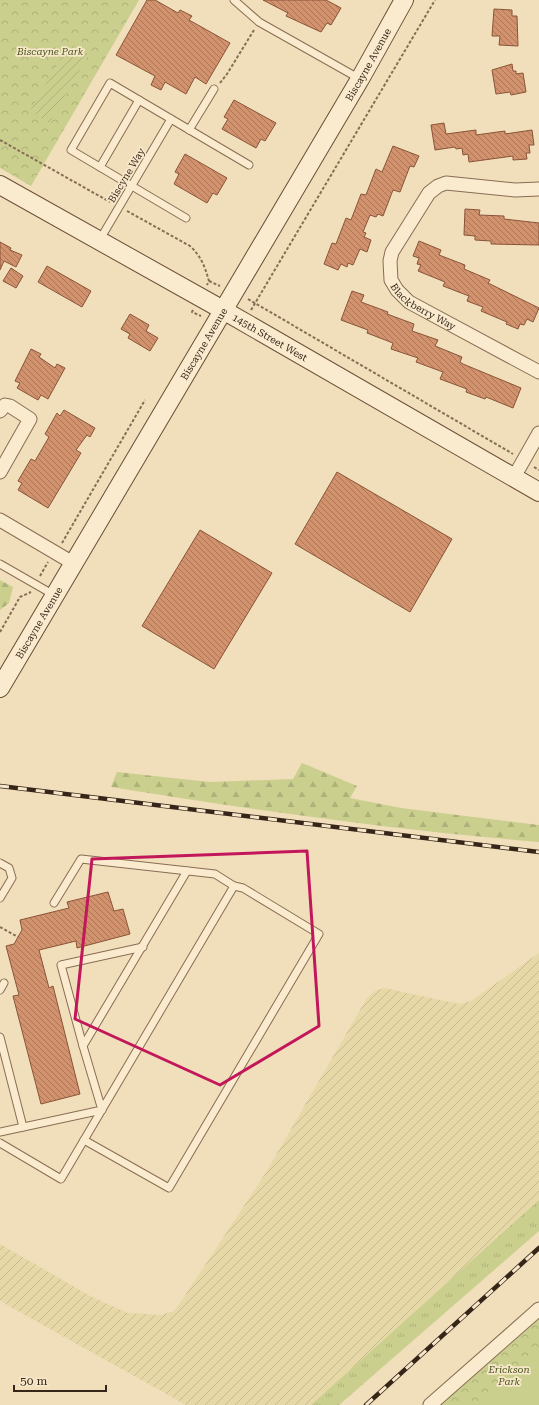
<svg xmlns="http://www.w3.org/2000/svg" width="539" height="1405" viewBox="0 0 539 1405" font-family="'Roboto Serif',serif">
<defs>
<pattern id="farmland-furrows" width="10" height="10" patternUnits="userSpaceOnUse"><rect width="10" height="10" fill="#e7d9a7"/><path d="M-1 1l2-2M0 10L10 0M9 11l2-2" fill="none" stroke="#c7ba8f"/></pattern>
<pattern id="grass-tufts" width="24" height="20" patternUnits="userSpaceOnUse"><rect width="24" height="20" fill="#cacf8e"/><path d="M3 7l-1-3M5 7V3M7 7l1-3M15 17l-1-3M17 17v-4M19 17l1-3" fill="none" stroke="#aeb27a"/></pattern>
<pattern id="forest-firs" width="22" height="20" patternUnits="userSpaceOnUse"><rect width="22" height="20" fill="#cacf8e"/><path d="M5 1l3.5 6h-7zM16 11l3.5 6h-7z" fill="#aeb27a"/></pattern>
<pattern id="park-crowns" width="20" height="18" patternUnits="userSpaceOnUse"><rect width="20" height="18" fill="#cacf8e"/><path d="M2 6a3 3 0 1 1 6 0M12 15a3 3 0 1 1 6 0" fill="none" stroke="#aeb27a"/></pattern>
<pattern id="garden-furrows" width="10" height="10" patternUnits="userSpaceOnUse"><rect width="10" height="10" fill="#cacf8e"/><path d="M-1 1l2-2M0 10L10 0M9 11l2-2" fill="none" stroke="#aeb27a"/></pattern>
<pattern id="building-back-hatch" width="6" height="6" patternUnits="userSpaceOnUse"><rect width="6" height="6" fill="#d2926d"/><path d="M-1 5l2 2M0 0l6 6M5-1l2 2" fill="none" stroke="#ab7759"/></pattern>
</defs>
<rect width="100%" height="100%" fill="#f1deba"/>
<!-- farmland -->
<polygon fill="url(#farmland-furrows)" points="539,953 539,1200 311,1405 186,1405 0,1301 0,1244 92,1297 128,1313 161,1315 174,1311 182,1300 265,1174 367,998 375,991 384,988 459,1004 471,1001"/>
<!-- grass -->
<polygon fill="url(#grass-tufts)" points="539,1200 539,1231 339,1405 311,1405"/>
<!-- forest -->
<g fill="url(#forest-firs)">
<polygon points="0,580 13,587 9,603 0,610"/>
<path d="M302 763 357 786 350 798 401 808 539 825V842C396 830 253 810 111 787L117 772 210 782 293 779Z"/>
</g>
<!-- park -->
<g fill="url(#park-crowns)">
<polygon points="0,0 139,0 31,186 0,168"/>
<polygon points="539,1308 539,1405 430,1405"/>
</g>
<!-- garden -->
<polygon fill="url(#garden-furrows)" points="70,43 89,54 49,123 30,111"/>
<!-- pitch -->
<polygon fill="#cacf8e" points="539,1349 539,1405 478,1405"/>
<!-- building -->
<g fill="url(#building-back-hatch)" stroke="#895438">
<polygon points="147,0 155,0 178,13 180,10 192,16 189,20 230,43 206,84 195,77 186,94 165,82 161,90 151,85 155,76 116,55"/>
<polygon points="263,0 326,0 341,8 331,25 327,23 321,32 286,16 288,13"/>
<polygon points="494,9 512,10 512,16 517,16 518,46 499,45 500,36 492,36"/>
<polygon points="512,64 513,71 516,71 516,74 523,73 526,92 511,95 510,92 496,94 492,70"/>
<polygon points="234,100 276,123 265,141 261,139 256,148 222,129 228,119 224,117"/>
<polygon points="444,123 446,134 476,130 476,135 505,131 505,134 532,130 534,145 529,145 530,153 526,153 527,159 513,160 513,156 469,162 468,154 463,155 462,148 456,149 455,147 435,150 431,125"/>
<polygon points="393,146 419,156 414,167 410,166 400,192 393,190 383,216 378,214 376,217 370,215 363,232 366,233 364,237 371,240 367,252 360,249 353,265 348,263 347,267 341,264 338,270 324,264 332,243 336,244 346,218 351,220 361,194 366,195 376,169 382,172"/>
<polygon points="185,154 227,178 217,195 213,193 207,203 174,184 179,174 175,172"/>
<polygon points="465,209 480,210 479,215 504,216 504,219 539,223 539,245 491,244 491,241 475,240 475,236 464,235"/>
<polygon points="419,241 441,250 439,255 465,265 464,269 490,280 488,283 539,308 533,322 527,319 524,325 520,324 518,329 506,324 507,322 481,311 483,307 467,301 469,296 443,286 445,282 418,271 421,265 417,264 419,258 413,256"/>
<polygon points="0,242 11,248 10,250 22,255 16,267 4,261 0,270"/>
<polygon points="47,266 91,291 82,307 38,282"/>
<polygon points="11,268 23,276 16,288 3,281"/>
<polygon points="352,291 364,295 361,302 388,312 387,314 414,324 412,331 438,340 435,346 462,357 460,362 463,364 521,388 513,408 486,397 485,399 466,392 467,389 440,379 443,372 416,362 418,358 391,349 393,343 367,333 368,330 341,320"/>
<polygon points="130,314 149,325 146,331 158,338 150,351 128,338 130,334 121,329"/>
<polygon points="31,349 41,354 39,357 55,368 57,364 65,368 48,399 41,395 38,400 17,388 20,383 15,381"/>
<polygon points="64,410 95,428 90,437 87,435 76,450 81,453 48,508 18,490 22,483 18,481 31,459 35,461 49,437 45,434 57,413 60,416"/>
<polygon points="337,472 452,539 410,612 295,544"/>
<polygon points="200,530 272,573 214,669 142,626"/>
<polygon points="108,892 114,911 123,909 130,934 77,948 76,941 39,950 49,988 53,986 80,1094 41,1104 13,996 19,995 6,946 14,944 22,930 20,920 69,908 67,902"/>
</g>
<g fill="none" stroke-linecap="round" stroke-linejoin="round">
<!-- lane casing -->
<g stroke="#886d54" stroke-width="9">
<g id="lane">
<polyline points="234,0 259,22 360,79"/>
<polyline points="189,130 214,89"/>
<polyline points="100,167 139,100"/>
<polyline points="186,218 71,150 110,83 249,165"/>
<polyline points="99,241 171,119"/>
<polyline points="0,564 54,595"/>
<polyline points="0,863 9,868 12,878 0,898"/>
<polyline points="0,990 4,983"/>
<polyline points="0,1037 23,1127"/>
<polyline points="83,1046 61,965 143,947"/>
<polyline points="0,1132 102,1110 83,1046 187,871"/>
<polyline points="84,1140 169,1188 319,934 243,888 234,886"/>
<polyline points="0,1143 61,1179 234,886 215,874 81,859 54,903"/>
</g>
</g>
<!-- street casing -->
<g stroke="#886d54" stroke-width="15">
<g id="street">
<path id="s1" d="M539 189 515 190 446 183 438 186 429 193 392 252 390 261 391 280 397 290 409 302 539 372"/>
<polyline points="0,411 5,405 10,406 30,419 0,472"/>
<polyline points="514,477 539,433"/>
<polyline points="0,520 73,563"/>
<polyline points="430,1405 539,1309"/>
</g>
</g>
<!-- secondary casing -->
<g stroke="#6a4e37" stroke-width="20">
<g id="secondary">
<path id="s2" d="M0 185 223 310 539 492"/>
<path id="s3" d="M0 688 360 79 404 0"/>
</g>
</g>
<!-- path -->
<g stroke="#886d54" stroke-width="2" stroke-dasharray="3 2" stroke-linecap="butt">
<polyline points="220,83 227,74 254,30"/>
<polyline points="0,140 110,202"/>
<path d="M127 211 190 246C201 256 205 267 209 281L207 285"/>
<polyline points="209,281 220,286"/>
<polyline points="248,299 513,454"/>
<polyline points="193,310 192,312 201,316"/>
<polyline points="251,310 435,0"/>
<polyline points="534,467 539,470"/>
<polyline points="62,543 145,400"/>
<polyline points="40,576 48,562"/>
<polyline points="0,632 20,597 31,592"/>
<polyline points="0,927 18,937"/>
</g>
<!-- lane -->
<use href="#lane" stroke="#fbebce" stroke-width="7"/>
<!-- street -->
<use href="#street" stroke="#fbebce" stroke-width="13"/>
<!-- secondary -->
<use href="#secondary" stroke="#fbebce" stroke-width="18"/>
<!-- rail casing -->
<g stroke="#36261a" stroke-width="4.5">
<g id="rail">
<polyline points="0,786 539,852"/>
<polyline points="366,1405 539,1248"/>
</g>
</g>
<!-- rail -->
<use href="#rail" stroke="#f8e8ca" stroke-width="3" stroke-dasharray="9" stroke-linecap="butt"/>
</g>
<!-- marked area -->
<path fill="none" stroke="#c2185b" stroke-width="3" stroke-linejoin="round" d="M307 851 319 1026 220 1085 75 1019 92 859Z"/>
<g text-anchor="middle" stroke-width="3.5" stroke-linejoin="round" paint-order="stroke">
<!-- park labels -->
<g font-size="10" font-style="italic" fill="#49541f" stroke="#f8e8ca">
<text x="50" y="55">Biscayne Park</text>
<text x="509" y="1373">Erickson<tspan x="509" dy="12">Park</tspan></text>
</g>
<!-- street labels -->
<g font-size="10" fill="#36261a" stroke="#f8e8ca">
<text dy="4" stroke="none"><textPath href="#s3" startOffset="724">Biscayne Avenue</textPath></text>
<text transform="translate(126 175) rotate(-59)" y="4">Biscyne Way</text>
<text dy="4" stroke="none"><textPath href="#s1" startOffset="254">Blackberry Way</textPath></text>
<text dy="4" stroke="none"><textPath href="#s2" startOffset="310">145th Street West</textPath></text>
<text dy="4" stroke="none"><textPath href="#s3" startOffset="400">Biscayne Avenue</textPath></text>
<text dy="4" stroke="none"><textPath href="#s3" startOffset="76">Biscayne Avenue</textPath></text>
</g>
</g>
<!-- scale -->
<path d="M14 1385v6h92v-6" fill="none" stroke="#36261a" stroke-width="2"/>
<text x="20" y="1385" font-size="12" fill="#36261a" stroke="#f8e8ca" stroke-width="3" paint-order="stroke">50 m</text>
</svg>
